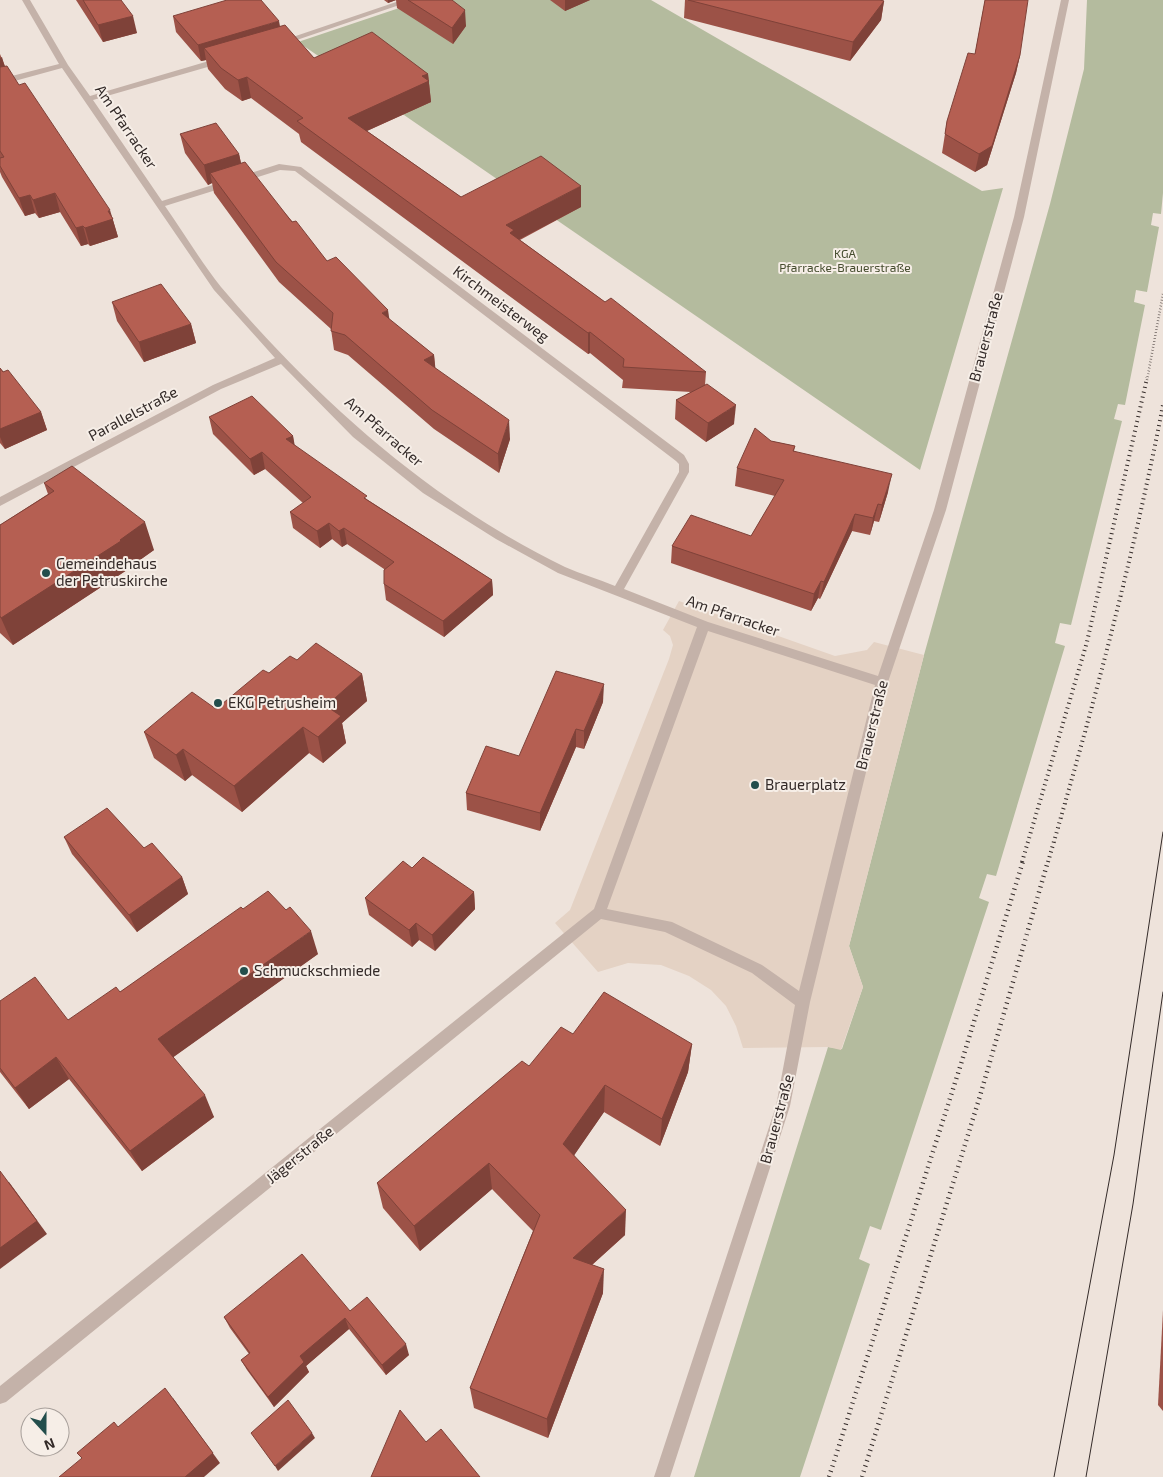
<svg xmlns="http://www.w3.org/2000/svg" width="1163" height="1477" viewBox="0 0 1163 1477" font-family="'Exo 2',sans-serif">
<rect width="100%" height="100%" fill="#eee3db"/>
<!-- green -->
<g fill="#b4bb9e">
<polygon points="423,0 651,0 982,191 1003,188 920,470 298,42"/>
<polygon points="1087,0 1163,0 1163,193 1161,214 1153,213 1151,225 1159,227 1147,292 1136,290 1134,302 1145,305 1125,405 1118,404 1114,419 1122,421 1071,625 1060,623 1055,643 1065,646 996,876 987,874 979,898 989,902 881,1230 870,1226 859,1259 870,1264 800,1477 694,1477 828,1047 842,1049 863,987 849,946 924,655 1050,204 1084,69"/>
</g>
<!-- plaza -->
<polygon fill="#e4d2c4" points="679,601 835,656 867,650 874,642 924,655 849,946 863,987 841,1050 828,1047 743,1048 736,1026 726,1006 711,990 689,976 661,965 628,963 598,972 555,923 570,910 669,659 673,645 670,636 663,630"/>
<g fill="none" stroke-linecap="round" stroke-linejoin="round">
<!-- minor -->
<g fill="#c4b2a9" fill-rule="evenodd">
<path d="M22 0H30L68 65 90 96 219 58H225V62L93 100 162 201 279 164 301 167 684 455 689 464V472L624 589 708 622 878 676 934 510 1014 217 1061 0H1069L1024 217 946 510 888 682 810 1002 790 1106 670 1477H654L776 1106 795 1005 752 973 665 932 601 919 6 1402 0 1404V1386L594 909 697 627 558 573 496 539 423 493 353 437 281 364 221 389 0 506V497L213 385 275 358 214 290 62 68 0 85V79L59 64ZM280 170 295 171 676 461 679 464V472L615 586C598 579 581 574 565 567 431 502 317 400 221 287 201 262 184 233 165 206ZM708 631 875 685 799 991 762 965 672 922 607 909Z"/>
<polygon points="402,0 414,0 285,44 278,42"/>
</g>
<!-- tram -->
<g stroke="#332a28" stroke-width="1">
<polyline points="1054,1477 1114,1155 1163,832"/>
<polyline points="1086,1477 1133,1204 1163,992"/>
</g>
<!-- rail-far2 -->
<polyline stroke="#332a28" stroke-width="2.5" stroke-dasharray="0.5 2.5" stroke-linecap="butt" points="1147,380 1163,294"/>
<!-- rail-far1 -->
<g stroke="#332a28" stroke-width="4" stroke-dasharray="1 4" stroke-linecap="butt">
<polyline points="1022,862 1087,642 1147,378"/>
<path d="M1048 862C1092 711 1133 560 1163 405"/>
</g>
<!-- rail -->
<g stroke="#332a28" stroke-width="4.5" stroke-dasharray="1 4.5" stroke-linecap="butt">
<polyline points="829,1477 961,1064 1023,861"/>
<polyline points="862,1477 980,1096 1048,861"/>
</g>
</g>
<!-- wall -->
<g fill="#9c5247">
<polygon points="76,0 121,0 137,33 103,42"/>
<polygon points="384,0 452,0 466,26 453,44 397,8 396,0 388,3"/>
<polygon points="550,0 590,0 565,11"/>
<polygon points="685,0 880,0 884,1 881,20 850,61 684,18"/>
<polygon points="985,0 1020,55 1016,73 987,165 975,172 942,153 947,121 975,54"/>
<polygon points="173,16 280,26 314,58 428,74 431,102 367,131 461,197 581,207 520,240 605,302 706,372 705,385 734,424 706,442 675,419 676,400 691,392 622,388 623,380 590,353 588,354 301,142 299,134 251,98 242,101 225,89 208,69 206,60 201,61 176,32"/>
<polygon points="0,54 5,66 19,85 112,217 118,237 90,246 88,244 81,246 60,212 39,218 35,213 25,216 2,177 0,172"/>
<polygon points="180,134 239,154 241,163 327,261 390,320 434,355 435,368 510,439 499,473 434,429 348,355 334,350 331,329 279,282 214,193 212,183 208,185 185,153"/>
<polygon points="112,302 191,324 196,343 144,362 117,321"/>
<polygon points="0,368 41,412 47,430 5,449 0,443"/>
<polygon points="209,417 293,436 294,445 368,500 492,580 493,595 444,637 386,600 384,584 384,569 347,544 342,547 332,539 320,548 293,528 290,512 303,503 265,469 254,475 213,434"/>
<polygon points="771,441 795,446 794,451 888,492 879,522 874,521 870,535 852,531 820,599 818,598 811,611 671,563 672,546 751,536 775,496 735,486 737,468"/>
<polygon points="44,483 154,550 130,567 130,568 13,645 0,633 0,525 48,494"/>
<polygon points="297,660 362,674 367,701 342,723 346,743 323,763 309,753 242,812 192,775 185,781 154,758 144,732 216,709 269,673"/>
<polygon points="603,702 584,749 576,747 540,831 467,810 466,793"/>
<polygon points="64,837 182,877 188,894 137,932 72,854"/>
<polygon points="412,868 474,892 475,909 435,951 419,940 412,947 369,915 365,898"/>
<polygon points="243,909 318,954 173,1057 214,1117 142,1171 69,1079 29,1109 0,1072 0,1001 68,1020 120,992"/>
<polygon points="573,1034 692,1044 688,1072 660,1146 604,1112 574,1155 625,1235 592,1265 603,1293 548,1438 474,1408 470,1388 533,1231 492,1189 420,1251 383,1208 377,1183 529,1066"/>
<polygon points="1163,1310 1163,1411 1158,1405"/>
<polygon points="350,1311 409,1355 386,1375 349,1329 306,1366 309,1372 274,1407 247,1370 241,1360 249,1354 230,1328 224,1317"/>
</g>
<!-- shaded-wall -->
<g fill="#7f4239">
<polygon points="388,0 396,0 388,3"/>
<polygon points="565,0 590,0 565,11"/>
<polygon points="884,1 881,20 850,61 853,42"/>
<polygon points="465,10 466,26 453,44 452,28"/>
<polygon points="133,16 137,33 103,42 98,25"/>
<polygon points="279,21 282,37 204,48 206,60 201,61 198,45"/>
<polygon points="1020,55 1016,73 987,165 975,172 979,154"/>
<polygon points="2,57 7,75 0,77 0,58"/>
<polygon points="428,74 431,102 351,138 348,118 422,76"/>
<polygon points="247,77 251,98 242,101 238,80"/>
<polygon points="239,154 243,173 210,173 212,183 208,185 204,165"/>
<polygon points="581,186 581,207 514,242 506,225"/>
<polygon points="55,193 60,212 39,218 33,200"/>
<polygon points="30,195 35,213 25,216 19,198"/>
<polygon points="110,210 118,237 90,246 85,228"/>
<polygon points="83,226 88,244 81,246 76,228"/>
<polygon points="388,310 391,330 382,313"/>
<polygon points="191,324 196,343 144,362 139,342"/>
<polygon points="590,332 590,353 588,354 588,333"/>
<polygon points="434,355 436,374 424,360"/>
<polygon points="736,405 734,424 706,442 708,423"/>
<polygon points="41,412 47,430 5,449 0,437 0,429"/>
<polygon points="509,420 510,439 499,473 498,454"/>
<polygon points="293,436 296,452 286,439"/>
<polygon points="262,452 265,469 254,475 250,459"/>
<polygon points="892,474 888,492 879,522 882,505"/>
<polygon points="878,504 874,521 870,535 873,518"/>
<polygon points="855,514 852,531 820,599 824,582"/>
<polygon points="145,522 154,550 130,567 130,568 13,645 1,618"/>
<polygon points="329,523 332,539 320,548 317,531"/>
<polygon points="344,528 347,544 342,547 339,531"/>
<polygon points="492,580 493,595 444,637 443,621"/>
<polygon points="821,581 818,598 811,611 814,594"/>
<polygon points="362,674 367,701 342,723 346,743 323,763 318,737 326,706"/>
<polygon points="604,684 603,702 584,749 584,731"/>
<polygon points="303,727 309,753 242,812 234,786"/>
<polygon points="576,729 576,747 540,831 540,813"/>
<polygon points="183,749 192,775 185,781 176,755"/>
<polygon points="182,877 188,894 137,932 129,915"/>
<polygon points="474,892 475,909 435,951 432,935"/>
<polygon points="416,923 419,940 412,947 409,930"/>
<polygon points="311,931 318,954 168,1061 158,1039"/>
<polygon points="692,1044 688,1072 660,1146 662,1119"/>
<polygon points="56,1057 69,1079 29,1109 15,1088"/>
<polygon points="605,1085 604,1112 564,1170 563,1144"/>
<polygon points="205,1095 214,1117 142,1171 130,1151"/>
<polygon points="489,1163 492,1189 420,1251 414,1226"/>
<polygon points="9,1182 47,1234 0,1269 0,1248"/>
<polygon points="626,1210 625,1235 574,1281 573,1258"/>
<polygon points="604,1269 603,1293 548,1438 547,1419"/>
<polygon points="345,1318 349,1329 306,1366 309,1372 274,1407 268,1397 300,1356"/>
<polygon points="406,1344 409,1355 386,1375 382,1365"/>
<polygon points="173,1398 220,1463 204,1477 185,1477"/>
<polygon points="312,1433 315,1438 278,1471 275,1466"/>
</g>
<!-- building -->
<g fill="#b55f52" stroke="#7f4239">
<polygon points="83,0 121,0 133,16 98,25"/>
<polygon points="227,0 261,0 279,21 198,45 173,16"/>
<polygon points="408,0 452,0 465,10 452,28"/>
<polygon points="688,0 880,0 884,1 853,42"/>
<polygon points="985,0 1028,0 1020,55 992,146 979,154 945,134 947,121 968,53 975,54"/>
<polygon points="285,25 314,58 372,32 428,74 422,76 429,81 348,118 461,197 541,156 581,186 506,225 514,230 510,233 605,302 611,298 706,372 623,367 624,359 590,332 588,333 297,121 303,118 247,77 238,80 221,68 204,48"/>
<polygon points="7,66 19,85 25,83 110,210 108,211 113,219 85,228 83,226 76,228 55,193 33,200 30,195 19,198 0,166 0,158 4,157 0,151 0,67"/>
<polygon points="216,123 239,154 204,165 180,134"/>
<polygon points="245,162 292,222 296,221 327,261 336,257 388,310 382,313 434,355 424,360 509,420 498,454 432,410 345,335 331,331 333,313 276,262 210,173"/>
<polygon points="161,284 191,324 139,342 112,302"/>
<polygon points="0,368 3,372 8,370 41,412 0,429"/>
<polygon points="707,384 736,405 708,423 676,400"/>
<polygon points="252,396 293,436 286,439 367,496 364,498 492,580 443,621 384,584 384,570 394,562 344,528 339,531 329,523 317,531 290,512 311,497 262,452 250,459 209,417"/>
<polygon points="755,428 771,441 795,446 793,451 892,474 882,505 878,504 873,518 855,514 824,582 821,581 814,594 672,546 691,515 751,536 784,480 737,468"/>
<polygon points="72,466 145,522 120,540 121,541 1,618 0,616 0,525 54,491 44,483"/>
<polygon points="316,643 362,674 326,706 341,716 318,737 303,727 234,786 183,749 176,755 144,732 192,692 216,709 263,670 269,673 290,656 297,660"/>
<polygon points="556,671 604,684 584,731 576,729 540,813 466,793 486,746 519,756"/>
<polygon points="107,808 144,848 152,843 182,877 129,915 64,837"/>
<polygon points="423,857 474,892 432,935 416,923 409,930 365,898 403,861 412,868"/>
<polygon points="268,891 286,910 290,907 311,931 158,1039 205,1095 130,1151 56,1057 15,1088 0,1068 0,1001 35,977 68,1020 116,987 120,992 241,907 243,909"/>
<polygon points="604,992 692,1044 662,1119 605,1085 563,1144 626,1210 573,1258 604,1269 547,1419 470,1388 540,1215 489,1163 414,1226 377,1183 522,1061 529,1066 561,1027 573,1034"/>
<polygon points="0,1171 37,1221 0,1248"/>
<polygon points="302,1254 350,1311 367,1297 406,1344 382,1365 345,1318 300,1356 304,1362 268,1397 241,1360 250,1353 224,1317"/>
<polygon points="165,1388 213,1453 185,1477 59,1477 82,1458 77,1453 114,1422 118,1427"/>
<polygon points="288,1400 312,1433 275,1466 251,1433"/>
<polygon points="400,1410 426,1442 441,1429 480,1477 371,1477"/>
</g>
<!-- markers -->
<g fill="#234e4c" stroke="#f6eee7" stroke-width="2">
<circle cx="46" cy="573" r="5"/>
<circle cx="218" cy="703" r="5"/>
<circle cx="755" cy="785" r="5"/>
<circle cx="244" cy="971" r="5"/>
</g>
<g text-anchor="middle" stroke-width="4" stroke-linejoin="round" paint-order="stroke">
<!-- far-park labels -->
<g font-size="12" fill="#464d2f" stroke="#f6eee7">
<text x="845" y="258">KGA<tspan x="845" dy="14">Pfarracke-Brauerstraße</tspan></text>
</g>
<!-- street labels -->
<g font-size="15" fill="#332a28" stroke="#f6eee7">
<text transform="translate(126 127) rotate(56)" y="5">Am Pfarracker</text>
<text transform="translate(501 304) rotate(37)" y="5">Kirchmeisterweg</text>
<text transform="translate(986 337) rotate(-75)" y="5">Brauerstraße</text>
<text transform="translate(133 414) rotate(-28)" y="5">Parallelstraße</text>
<text transform="translate(384 432) rotate(41)" y="5">Am Pfarracker</text>
<text transform="translate(733 616) rotate(19)" y="5">Am Pfarracker</text>
<text transform="translate(872 725) rotate(-76)" y="5">Brauerstraße</text>
<text transform="translate(777 1119) rotate(-75)" y="5">Brauerstraße</text>
<text transform="translate(300 1155) rotate(-39)" y="5">Jägerstraße</text>
</g>
<!-- poi labels -->
<g font-size="15" fill="#332a28" stroke="#f6eee7" text-anchor="start">
<text x="56" y="569">Gemeindehaus<tspan x="56" dy="17">der Petruskirche</tspan></text>
<text x="228" y="708">EKG Petrusheim</text>
<text x="765" y="790">Brauerplatz</text>
<text x="254" y="976">Schmuckschmiede</text>
</g>
</g>
<!-- north arrow -->
<g transform="translate(45 1432) rotate(159)"><circle r="24" fill="#f6eee7" stroke="#a8a09b"/>
<path d="M0-4L9 19L0 12L-9 19Z" fill="#234e4c"/>
<text y="-8" font-size="14" font-weight="bold" text-anchor="middle" fill="#332a28">N</text>
</g>
</svg>
